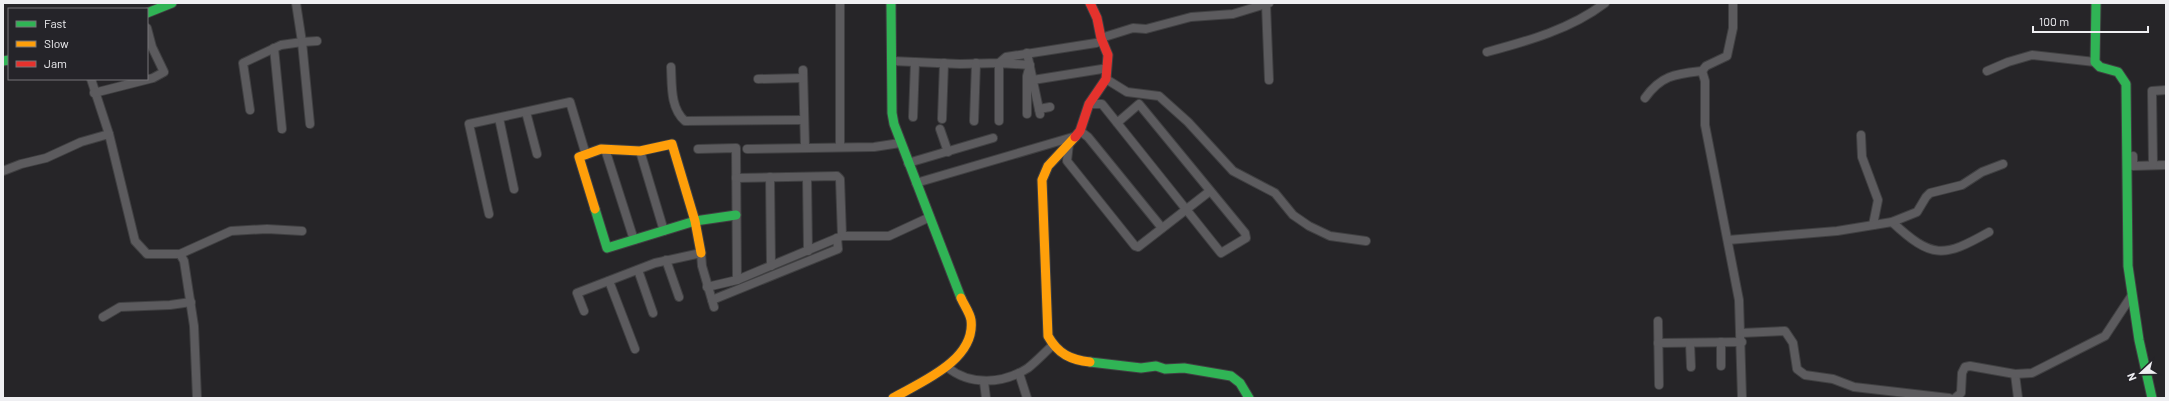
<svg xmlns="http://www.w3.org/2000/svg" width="2169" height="401" viewBox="0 0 2169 401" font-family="Barlow,sans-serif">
<rect width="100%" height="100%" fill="#262528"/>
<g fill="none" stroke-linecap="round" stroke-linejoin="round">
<!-- street casing -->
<g stroke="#404042" stroke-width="10">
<g id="street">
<polyline points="1266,4 1269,80"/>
<polyline points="1101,38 1133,28 1146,29 1191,17 1233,14 1269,3"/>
<polyline points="274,48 282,129"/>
<path d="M1487 52C1528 41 1571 29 1605 3"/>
<polyline points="1027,53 1040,114"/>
<polyline points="892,61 960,64 999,63 1006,57 1096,43"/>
<path d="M671 67C672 85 670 108 685 121L804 120"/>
<polyline points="803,70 805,147"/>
<polyline points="1702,71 1705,81 1705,125 1739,300 1742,398"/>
<polyline points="1987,71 2008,62 2032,55 2095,62"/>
<polyline points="91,79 109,134 135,241 147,254 180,254 184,261 194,326 197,398"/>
<polyline points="758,79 803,78"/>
<polyline points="1106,79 1127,92 1159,96 1188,122 1233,171 1275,193 1293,215 1309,226 1330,236 1366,241"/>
<polyline points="1033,80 1102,69"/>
<polyline points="94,93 153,78 164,72 152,47 147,28"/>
<path d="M1645 98C1661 75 1676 74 1702 71L1706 66 1727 56 1733 28V3"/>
<polyline points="1089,104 1102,104 1106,109 1221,253 1246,238 1245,233 1139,104 1117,123"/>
<polyline points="1039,109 1050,107"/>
<polyline points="250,110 243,63 281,45 302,42 296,3"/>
<polyline points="526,112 537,154"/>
<polyline points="913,117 915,62"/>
<polyline points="499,118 514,189"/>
<polyline points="942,119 944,63"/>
<polyline points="974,121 976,63"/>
<polyline points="999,121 999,63 1030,65 1027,76 1027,114"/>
<polyline points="310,124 302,42 317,41"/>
<polyline points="940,129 948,152"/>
<polyline points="1080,131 1088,137 1162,228"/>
<polyline points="1861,135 1862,157 1878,200 1873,225"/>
<polyline points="1069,143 1067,161 1135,246 1138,247 1210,191"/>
<polyline points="840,147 840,3"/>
<polyline points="605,149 634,240"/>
<polyline points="698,149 736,148 737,280"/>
<polyline points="747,149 874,147 900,143"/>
<polyline points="640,151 664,231"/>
<polyline points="2133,156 2133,166 2166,165"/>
<polyline points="908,163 993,138"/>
<polyline points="2153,165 2152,91 2166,90"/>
<polyline points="3,171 21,164 46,158 81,142 109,134"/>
<polyline points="770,177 771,266"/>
<polyline points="807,177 808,251"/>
<polyline points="736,178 837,176 840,179 842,236"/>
<polyline points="916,183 1073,137"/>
<polyline points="489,214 469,124 570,102 586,155"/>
<path d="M1892 222C1932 259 1943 258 1989 232"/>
<polyline points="1728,240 1837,231 1892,222 1917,212 1926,197 1930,193 1962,185 1982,172 2003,164"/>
<polyline points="180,254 231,231 267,229 302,231"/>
<polyline points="666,260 679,297"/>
<polyline points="638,270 653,313"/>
<polyline points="609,281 635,349"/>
<polyline points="707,287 737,280 842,236 889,236 930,217"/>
<polyline points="712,300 838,249 837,238"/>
<polyline points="584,311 577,293 655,263 701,253 702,266 714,307"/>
<polyline points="103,317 120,307 170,305 191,302"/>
<polyline points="1658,321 1659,385"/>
<polyline points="1741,333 1785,331 1793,343 1797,369 1805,375 1833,379 1854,387 1949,398"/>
<polyline points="1721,342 1721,366"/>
<polyline points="1658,343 1742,342"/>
<polyline points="1690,343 1691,367"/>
<path d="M947 367C970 386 1003 384 1028 368 1037 361 1045 352 1053 345"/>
<polyline points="1019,373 1027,398"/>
<polyline points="2015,374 2018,398"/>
<polyline points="984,382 986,398"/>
<polyline points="1955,398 1961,393 1962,373 1965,367 1970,366 2015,374 2032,373 2105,336 2132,295"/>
</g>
</g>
<!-- fast casing -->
<g stroke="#404042" stroke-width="11">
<g id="fast">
<polyline points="891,3 892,113 894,124 961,298"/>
<polyline points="2096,3 2095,62 2100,67 2118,72 2126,84 2128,266 2139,340 2152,398"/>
<polyline points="147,13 172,3"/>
<polyline points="3,61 9,60"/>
<polyline points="595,209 607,248 695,221 736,215"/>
<polyline points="1090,362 1141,368 1156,366 1165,369 1184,368 1231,376 1240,383 1249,398"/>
</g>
</g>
<!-- slow casing -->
<g stroke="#404042" stroke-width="11">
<g id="slow">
<path d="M1075 137 1048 166 1042 180 1048 336C1058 354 1071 360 1090 362"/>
<polyline points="595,209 579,157 601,149 640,151 672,144 695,221 701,253"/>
<path d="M893 398C921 382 976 360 971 320 970 313 964 305 961 298"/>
</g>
</g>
<!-- jam casing -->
<g stroke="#404042" stroke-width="11">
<polyline id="jam" points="1075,137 1080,131 1089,104 1106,79 1108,55 1101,38 1097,18 1090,3"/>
</g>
<!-- street -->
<use href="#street" stroke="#5c5b5e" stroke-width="8"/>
<!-- fast -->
<use href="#fast" stroke="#30b455" stroke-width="9"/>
<!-- slow -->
<use href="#slow" stroke="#ff9f0a" stroke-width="9"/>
<!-- jam -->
<use href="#jam" stroke="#e5322d" stroke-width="9"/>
</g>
<!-- border -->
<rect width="2169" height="401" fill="none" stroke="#efeff2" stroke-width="8"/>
<!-- legend -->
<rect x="8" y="8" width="140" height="72" fill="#252429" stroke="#767579"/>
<rect x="16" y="21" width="20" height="6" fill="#30b455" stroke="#767579"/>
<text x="44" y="28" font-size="12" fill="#efeff2">Fast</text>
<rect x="16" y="41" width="20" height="6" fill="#ff9f0a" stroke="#767579"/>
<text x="44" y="48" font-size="12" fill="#efeff2">Slow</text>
<rect x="16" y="61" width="20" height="6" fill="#e5322d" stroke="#767579"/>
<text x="44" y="68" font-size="12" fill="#efeff2">Jam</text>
<!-- north arrow -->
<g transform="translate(2141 373) rotate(248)" stroke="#252429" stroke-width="3" paint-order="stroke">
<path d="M0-3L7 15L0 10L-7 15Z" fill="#efeff2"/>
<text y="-6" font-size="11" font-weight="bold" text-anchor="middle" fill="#efeff2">N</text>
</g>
<!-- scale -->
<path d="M2033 26v6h115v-6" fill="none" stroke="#efeff2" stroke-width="2"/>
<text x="2039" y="26" font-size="12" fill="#efeff2" stroke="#252429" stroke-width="3" paint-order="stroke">100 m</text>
</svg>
